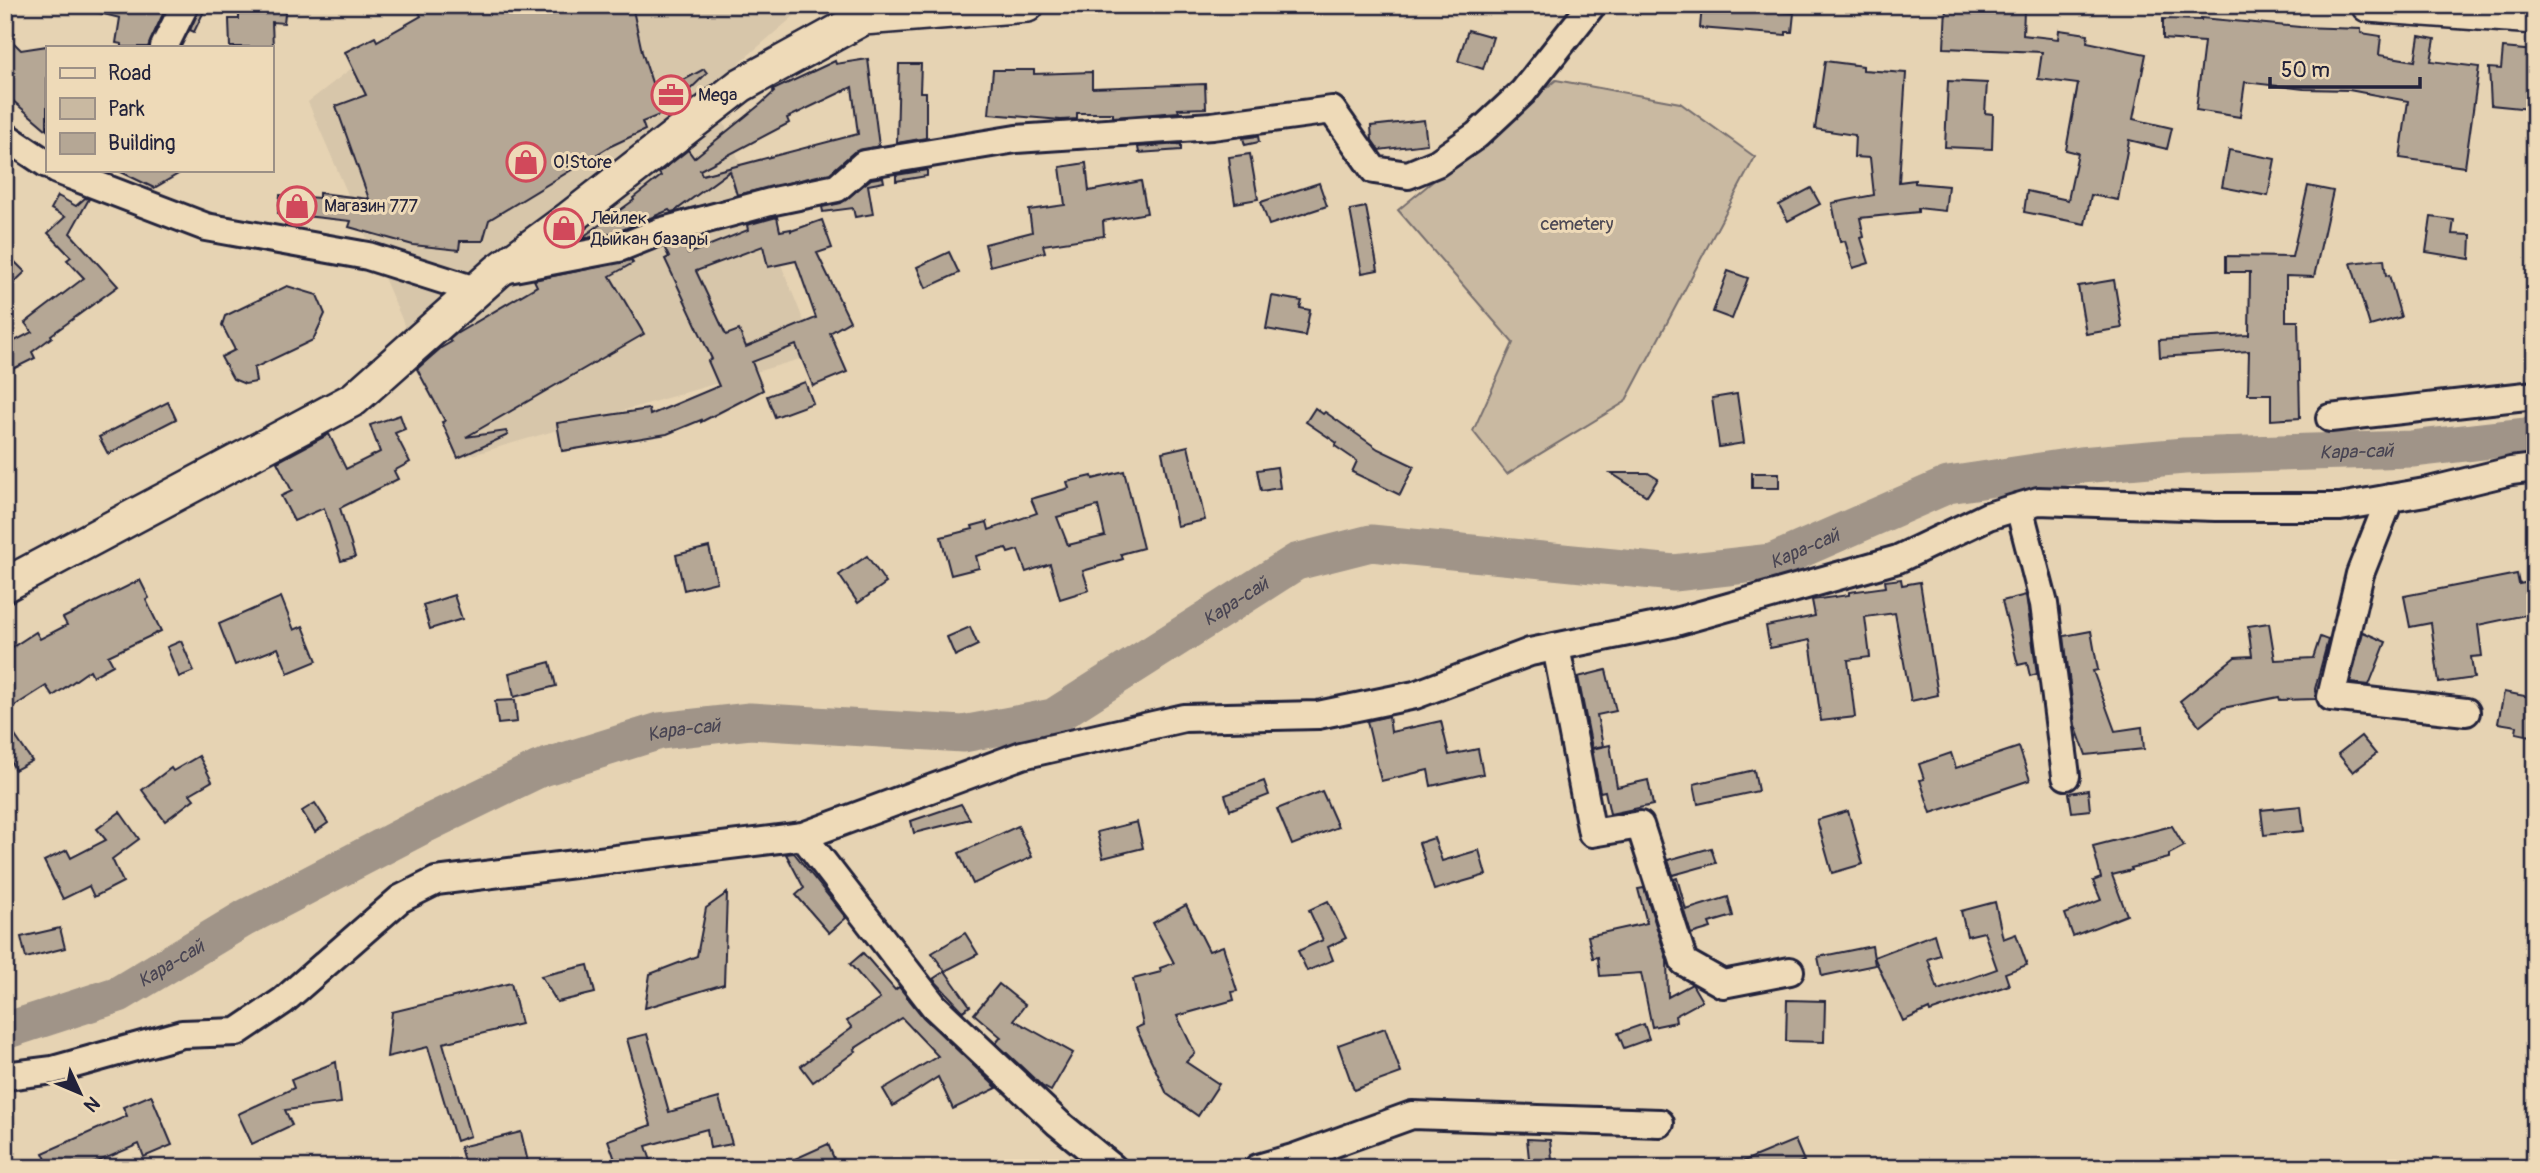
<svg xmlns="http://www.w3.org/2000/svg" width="2540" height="1173" viewBox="0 0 2540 1173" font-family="Pangolin,sans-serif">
<rect width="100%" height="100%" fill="#e6d3b3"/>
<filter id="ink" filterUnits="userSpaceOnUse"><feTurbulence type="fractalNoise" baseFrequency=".0143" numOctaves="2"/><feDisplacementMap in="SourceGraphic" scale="14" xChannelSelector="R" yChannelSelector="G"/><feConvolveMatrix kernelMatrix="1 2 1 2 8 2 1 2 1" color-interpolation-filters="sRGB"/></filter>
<g filter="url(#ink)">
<!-- built -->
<polygon fill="#d7c6aa" points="433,5 807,5 710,88 817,354 462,458 308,102"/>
<!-- green -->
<polygon fill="#c9b9a1" stroke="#766e6e" stroke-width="2" points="1556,80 1680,103 1755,157 1625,402 1507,474 1473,431 1513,343 1398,210"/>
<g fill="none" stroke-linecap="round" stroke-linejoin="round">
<!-- river -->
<path stroke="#a09488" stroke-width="37" id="s1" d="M5 1031 119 994 245 918 424 825 539 769 660 731 750 721 963 734 1053 717 1296 562 1371 543 1674 573 1772 562 1948 485 2081 465 2184 456 2412 449 2535 435"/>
</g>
<!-- building -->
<g fill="#b5a795" stroke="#22223b" stroke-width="2" fill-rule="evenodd">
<polygon points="91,5 167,5 148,47 122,47 122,44 116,43 120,18 91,11"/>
<polygon points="201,5 207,5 194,32 190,30"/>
<polygon points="239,5 286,5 284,23 272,22 273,47 230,47 229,19 239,19"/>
<polygon points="415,5 632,5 642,52 656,95 704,69 707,73 667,112 642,122 645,130 611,146 489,220 483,241 460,241 459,250 413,245 349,227 351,221 278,213 280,195 319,198 319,193 369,199 336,106 366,95 345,52 375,37 377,41 421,16"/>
<polygon points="1702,5 1753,8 1753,10 1794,13 1792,32 1786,32 1786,35 1700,28"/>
<polygon points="1946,7 2024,10 2023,35 2058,39 2059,30 2088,34 2087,42 2146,54 2133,119 2172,128 2167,149 2129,140 2118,200 2091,195 2085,224 2024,212 2027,191 2068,200 2078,153 2066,150 2078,84 2038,79 2042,52 1944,48"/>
<polygon points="2201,18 2300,27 2361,29 2361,33 2381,36 2379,55 2415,61 2419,36 2435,39 2431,61 2479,67 2465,167 2400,158 2408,101 2349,90 2304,89 2245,82 2240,117 2196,110 2204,42 2163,39 2163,19 2201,20"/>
<polygon points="1468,30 1493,37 1483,69 1458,61"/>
<polygon points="5,34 21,50 47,46 47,130 5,94"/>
<polygon points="2503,48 2535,51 2530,109 2491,105 2489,68 2501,69"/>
<path d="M868 59 879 146 854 152 830 173 737 195 730 171 675 211 671 212 669 210 615 233 580 239 634 200 633 198 661 176 659 173 688 150 694 158 762 103 774 92 773 90 835 61 836 64ZM852 87 858 134 702 175 700 170 789 123 787 118Z"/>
<polygon points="1825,61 1863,66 1863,70 1906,73 1899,182 1915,180 1915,183 1948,186 1945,211 1918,208 1918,212 1860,218 1864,237 1861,238 1869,263 1853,268 1845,241 1840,242 1832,203 1874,195 1870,158 1854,157 1855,135 1815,129"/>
<polygon points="899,64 921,64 920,92 926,92 926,138 897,143"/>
<polygon points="993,70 1034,70 1034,74 1092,72 1092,88 1205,84 1206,108 1178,109 1179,112 1113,117 1113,113 1077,113 1077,119 1061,120 989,114"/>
<polygon points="1948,81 1987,83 1985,113 1993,114 1992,149 1945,147"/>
<polygon points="1424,120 1427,144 1379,150 1372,140 1371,126"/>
<polygon points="1258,136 1259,142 1245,145 1243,138"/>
<polygon points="1181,144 1181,150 1139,153 1138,147"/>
<polygon points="2229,150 2275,159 2268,196 2222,187"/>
<polygon points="1250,154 1258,199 1235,203 1229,166 1230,165 1229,157"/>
<polygon points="1086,163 1089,191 1141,181 1147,213 1103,221 1104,236 1043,245 1045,252 990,266 985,244 1032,232 1029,210 1065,205 1060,167"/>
<polygon points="117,170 185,170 154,188"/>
<polygon points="927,170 927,176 896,181 896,175"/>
<polygon points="883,177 884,182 868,185 873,214 855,217 853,208 823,212 822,207 841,203 871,179"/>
<polygon points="1319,183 1327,206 1269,225 1261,202"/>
<polygon points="2308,186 2333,191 2314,277 2286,276 2286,321 2298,321 2300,418 2271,420 2271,394 2248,394 2249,351 2160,357 2159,340 2249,335 2250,272 2226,272 2226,256 2292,257"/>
<polygon points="1811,188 1820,204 1788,221 1779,205"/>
<polygon points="58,196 76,206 85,198 89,199 70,233 118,286 51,335 52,337 32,352 35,358 5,373 5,346 32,332 25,323 84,278 67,260 71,257 48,233 65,217 51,209"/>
<polygon points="1366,207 1378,270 1362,273 1350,210"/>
<path d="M777 217 780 231 791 229V231L822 220 832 248 817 253 850 321 830 333 847 372 813 386 796 345 752 362 763 390 701 422V420L667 434 562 451 557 423 649 409 650 415 719 386 708 361 712 359 665 259 669 257 664 247 683 242 688 254 748 230 747 225ZM763 246 768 267 796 261 816 318 746 347 739 330 726 335 696 271Z"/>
<polygon points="2431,217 2454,220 2452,234 2471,235 2470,259 2426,252"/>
<polygon points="5,252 25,272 5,291"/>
<polygon points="949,252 959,273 926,288 917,267"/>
<polygon points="2384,259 2386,276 2389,275 2401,317 2370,326 2351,263"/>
<polygon points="631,260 633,263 610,276 644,334 466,437 506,431 508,435 458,458 442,422 445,421 417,369 441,348 451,342 449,340 456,334 537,286 534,280"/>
<polygon points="1728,271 1748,278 1732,319 1713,312"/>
<polygon points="2114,280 2122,328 2086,334 2078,286"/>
<polygon points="287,286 317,295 325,314 313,340 254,368 256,382 245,384 233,379 221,357 235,350 222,325 225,316"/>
<polygon points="1272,296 1302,301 1300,308 1310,310 1305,336 1266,329"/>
<polygon points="805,382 813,403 775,417 767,396"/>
<polygon points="1737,394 1744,443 1719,447 1712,398"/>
<polygon points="168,402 176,419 108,454 99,437"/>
<polygon points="1315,408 1323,414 1325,412 1378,449 1414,466 1400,495 1352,472 1357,461 1335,446 1337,443 1306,422"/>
<polygon points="400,415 405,429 395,433 410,462 394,471 398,479 340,508 355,557 341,561 324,508 294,521 281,496 292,491 277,462 329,434 346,469 380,452 370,425"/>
<polygon points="1188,446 1205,520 1177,526 1162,452"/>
<polygon points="1277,467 1280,488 1261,491 1257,470"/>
<path d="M1124 471 1143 548 1121 554 1123 559 1083 571 1089 590 1060 599 1050 564 1026 572 1018 550 1008 553 1006 548 976 556 979 568 951 575 941 537 973 529 972 526 987 522 989 530 1037 513 1031 499 1069 488 1067 482 1092 476 1093 479ZM1098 506 1105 536 1068 545 1057 517Z"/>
<polygon points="1611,473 1648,473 1658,479 1647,496"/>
<rect x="1752" y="473" width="27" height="15"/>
<polygon points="709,547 717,582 684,590 676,555"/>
<polygon points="867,556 886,583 858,603 839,575"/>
<polygon points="2517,574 2519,584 2535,581 2535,613 2478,625 2482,656 2471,657 2474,678 2439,683 2431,623 2410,627 2404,596"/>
<polygon points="1901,579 1902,585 1920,582 1938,695 1911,701 1895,613 1865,617 1870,657 1848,660 1855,717 1821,721 1810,640 1770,648 1766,626 1815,616 1812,600 1849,595 1849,592 1886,587 1885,581"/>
<polygon points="140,580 149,598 146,600 161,631 108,656 113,665 93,676 90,670 53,696 46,686 5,712 5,652 36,632 40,639 67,625 63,618"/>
<polygon points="454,595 462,619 430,629 423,605"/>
<polygon points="2026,595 2037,674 2030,676 2027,663 2018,665 2002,601"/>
<polygon points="281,597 294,630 303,626 317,661 288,673 278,648 235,665 219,624"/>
<polygon points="2269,623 2275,660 2313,658 2320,637 2328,640 2315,689 2316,699 2280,700 2279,697 2223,708 2200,726 2180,701 2235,657 2252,656 2248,626"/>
<polygon points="970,627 978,645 955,656 947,637"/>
<polygon points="2091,631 2098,670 2093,671 2115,731 2142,727 2144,749 2086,755 2075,725 2064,636"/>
<polygon points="2363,632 2386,642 2369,685 2350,683"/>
<polygon points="181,641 194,671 179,677 167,647"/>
<polygon points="550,662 556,686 514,697 509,673"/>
<polygon points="1606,670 1616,711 1597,715 1603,746 1592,748 1578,677"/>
<polygon points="2504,692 2535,698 2535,737 2516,733 2517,726 2498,723"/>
<polygon points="515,700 517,722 498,724 495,701"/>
<polygon points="1389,716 1391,732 1441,721 1449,755 1478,749 1483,774 1431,786 1428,770 1381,781 1367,721"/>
<polygon points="5,721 32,761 15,770 5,750"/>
<polygon points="2361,736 2376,754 2353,772 2338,754"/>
<polygon points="1610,745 1617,787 1648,780 1653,805 1610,814 1605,791 1600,792 1592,749"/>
<polygon points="2019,747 2030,780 1931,813 1920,780 1924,779 1919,764 1951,753 1956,768"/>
<polygon points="199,756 212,781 190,794 194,799 165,821 142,790 171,768 173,771"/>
<polygon points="1754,770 1758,791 1698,804 1694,784"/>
<polygon points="1264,781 1269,795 1230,810 1225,795"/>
<polygon points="2088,790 2090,810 2072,812 2069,793"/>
<polygon points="1322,791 1338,827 1292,845 1277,809"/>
<polygon points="315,803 328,823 315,832 302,811"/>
<polygon points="961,804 970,819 914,833 911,821"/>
<polygon points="2301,806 2304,831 2264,835 2261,810"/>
<polygon points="1848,811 1863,864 1832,873 1817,820"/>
<polygon points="120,812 139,839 112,859 123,882 94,897 89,886 63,899 44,861 67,850 71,858 106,840 97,829"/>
<polygon points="1137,822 1143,848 1103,858 1097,832"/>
<polygon points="1018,826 1032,857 973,884 959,853"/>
<polygon points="2172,826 2184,846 2169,854 2169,858 2131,868 2132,870 2112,875 2127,915 2073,936 2065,914 2101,900 2093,881 2101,878 2093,846"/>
<polygon points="1434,838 1442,861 1479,850 1486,875 1434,890 1419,843"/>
<polygon points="1711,848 1716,863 1673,875 1668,860"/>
<polygon points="794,853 846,918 829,933 796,895 804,888 786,854"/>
<polygon points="1677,878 1686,910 1728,897 1733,916 1709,923 1711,928 1691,934 1674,879"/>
<polygon points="1644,888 1667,960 1668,997 1692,984 1702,1001 1675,1016 1676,1022 1652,1027 1641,973 1600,976 1598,957 1593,958 1588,936 1647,923 1638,889"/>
<polygon points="727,893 724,984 645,1008 650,974 697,956 706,908"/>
<polygon points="1328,901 1346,938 1328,947 1333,960 1307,971 1298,951 1323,940 1309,910"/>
<polygon points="1995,902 2003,939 2016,934 2027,965 2005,973 2009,985 1930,1012 1929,1009 1903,1021 1874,957 1934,934 1940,955 1928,959 1938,990 1997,969 1984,932 1967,936 1961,911"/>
<polygon points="1186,905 1209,951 1223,946 1237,991 1232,992 1234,1000 1177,1016 1195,1053 1186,1062 1219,1084 1198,1116 1167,1094 1136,1028 1143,1025 1133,979 1161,972 1160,968 1174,963 1153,923"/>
<polygon points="60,928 65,948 26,958 21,937"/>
<polygon points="965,933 978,954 945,971 932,953"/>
<polygon points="1872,946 1875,965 1822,976 1818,957"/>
<polygon points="863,953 895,990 899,987 923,1017 997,1088 953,1109 938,1077 893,1106 883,1089 938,1056 902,1018 854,1049 856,1051 813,1082 801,1066 852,1028 847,1021 880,999 850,964"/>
<polygon points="588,965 595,993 557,1002 541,976"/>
<polygon points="945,971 970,1006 963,1011 933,979"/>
<polygon points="511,983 521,1024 443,1043 470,1136 456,1141 428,1047 387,1057 392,1012"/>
<polygon points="999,984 1025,1005 1014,1020 1073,1053 1051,1091 1042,1086 996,1043 1001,1037 974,1014"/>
<polygon points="1787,1000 1825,1001 1824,1042 1786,1041"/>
<polygon points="1644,1024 1649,1039 1624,1048 1618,1033"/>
<polygon points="1385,1028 1401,1073 1354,1090 1338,1045"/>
<polygon points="647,1034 669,1112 719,1098 732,1144 710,1148 707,1129 646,1146 651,1161 631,1168 618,1168 608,1140 651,1125 627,1039"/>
<polygon points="336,1062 341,1103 285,1110 292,1125 252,1144 238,1114 294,1088 291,1080"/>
<polygon points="151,1095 172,1145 144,1157 139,1144 83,1168 50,1168 43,1153 127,1116 123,1107"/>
<polygon points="521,1132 528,1162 506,1168 466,1168 460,1147"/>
<polygon points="1527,1139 1550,1140 1553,1168 1530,1168"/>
<polygon points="1795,1140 1804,1161 1788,1168 1727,1168"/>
<polygon points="828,1144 838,1168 775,1168"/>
</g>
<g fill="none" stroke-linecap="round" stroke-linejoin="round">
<!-- minor casing -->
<g stroke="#22223b" stroke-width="32">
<g id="minor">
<polyline points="164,47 185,5"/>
<polyline points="5,136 47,164"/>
<polyline points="57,170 206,227 368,256 475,290"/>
<polyline points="503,270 619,248 659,232 774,201 837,188 864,164 1016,139 1212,126 1332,110 1374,170 1408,175 1437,163 1477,135 1523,92 1592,5"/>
<polyline points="2330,418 2535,395"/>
<polyline points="2390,498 2360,574 2331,697 2466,712"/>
<polyline points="2019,507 2044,604 2066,776"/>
<polyline points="1556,647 1592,833 1640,825 1684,962 1723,984 1790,971"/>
<polyline points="803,836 934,1006 1058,1123 1113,1168"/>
<polyline points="5,1076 53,1070 182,1034 237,1032 283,1001 400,899 436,881 803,836 1022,755 1184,718 1318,715 1415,695 1530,652 1672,623 1898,559 1988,516 2038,501 2215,507 2340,507 2425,492 2511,471 2535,468"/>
<polyline points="1258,1168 1293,1158 1412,1115 1660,1123"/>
</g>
</g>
<!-- major casing -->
<g stroke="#22223b" stroke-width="38">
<g id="major">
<polyline points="2368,5 2535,17"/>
<polyline points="5,585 354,399 498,271 570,218 741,85 863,18 1027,5"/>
</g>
</g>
<!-- minor -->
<use href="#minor" stroke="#eedab8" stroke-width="26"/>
<!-- major -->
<use href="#major" stroke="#eedab8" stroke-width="33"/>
</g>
</g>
<!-- icons -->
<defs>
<g id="office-ring" transform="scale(2.0125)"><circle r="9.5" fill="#eedab8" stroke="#d1495b" stroke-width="1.5"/><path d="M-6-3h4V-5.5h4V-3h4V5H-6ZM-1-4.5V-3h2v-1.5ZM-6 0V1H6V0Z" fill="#d1495b"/></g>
<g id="shop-ring" transform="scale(2.0125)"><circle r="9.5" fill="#eedab8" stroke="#d1495b" stroke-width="1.5"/><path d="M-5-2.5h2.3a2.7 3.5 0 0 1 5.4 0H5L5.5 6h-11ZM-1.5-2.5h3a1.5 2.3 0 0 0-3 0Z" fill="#d1495b"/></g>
</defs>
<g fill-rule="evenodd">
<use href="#office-ring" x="671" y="95"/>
<use href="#shop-ring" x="526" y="162"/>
<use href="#shop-ring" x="297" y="206"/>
<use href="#shop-ring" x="564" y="228"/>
</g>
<g text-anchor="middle" stroke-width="6" stroke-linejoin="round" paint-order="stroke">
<!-- poi labels -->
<g font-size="18" fill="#22223b" stroke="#eedab8" text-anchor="start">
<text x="698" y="101">Mega</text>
<text x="553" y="168">O!Store</text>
<text x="324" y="212">Магазин 777</text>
<text x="591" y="224">Лейлек<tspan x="591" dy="21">Дыйкан базары</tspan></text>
</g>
<!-- park labels -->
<g font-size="18" fill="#4c4854" stroke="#eedab8">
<text x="1577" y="230">cemetery</text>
</g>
<!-- water labels -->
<g font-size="19" font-style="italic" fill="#484452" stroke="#eedab8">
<text dy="7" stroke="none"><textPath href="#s1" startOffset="2490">Кара-сай</textPath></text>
<text dy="7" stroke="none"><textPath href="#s1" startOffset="1923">Кара-сай</textPath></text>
<text dy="7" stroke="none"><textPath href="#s1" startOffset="1335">Кара-сай</textPath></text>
<text dy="7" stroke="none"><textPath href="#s1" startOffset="747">Кара-сай</textPath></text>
<text dy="7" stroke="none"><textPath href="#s1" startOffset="180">Кара-сай</textPath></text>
</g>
</g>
<!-- margin -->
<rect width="2540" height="1173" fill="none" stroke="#eedab8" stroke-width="28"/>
<rect x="14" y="14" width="2512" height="1145" fill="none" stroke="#22223b" stroke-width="2.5" filter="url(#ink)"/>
<!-- legend -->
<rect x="46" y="46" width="228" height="126" fill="#eedab8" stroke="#9c9086" stroke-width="2"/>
<rect x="60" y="68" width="35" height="10" fill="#eedab8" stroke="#9c9086" stroke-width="2"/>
<text x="108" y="80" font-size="21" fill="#22223b">Road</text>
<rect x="60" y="98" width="35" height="21" fill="#c9b9a1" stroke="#9c9086" stroke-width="2"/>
<text x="108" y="116" font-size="21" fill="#22223b">Park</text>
<rect x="60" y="133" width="35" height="21" fill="#b5a795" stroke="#9c9086" stroke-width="2"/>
<text x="108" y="150" font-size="21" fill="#22223b">Building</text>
<!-- north arrow -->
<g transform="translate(80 1093) rotate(134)" stroke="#eedab8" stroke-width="5" paint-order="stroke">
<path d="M0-5L12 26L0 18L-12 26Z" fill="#22223b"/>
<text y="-10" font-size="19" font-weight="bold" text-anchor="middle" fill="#22223b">N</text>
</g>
<!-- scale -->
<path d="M2270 77v10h150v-10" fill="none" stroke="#22223b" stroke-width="3.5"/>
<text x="2281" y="77" font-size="21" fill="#22223b" stroke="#eedab8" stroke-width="5" paint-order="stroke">50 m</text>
</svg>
